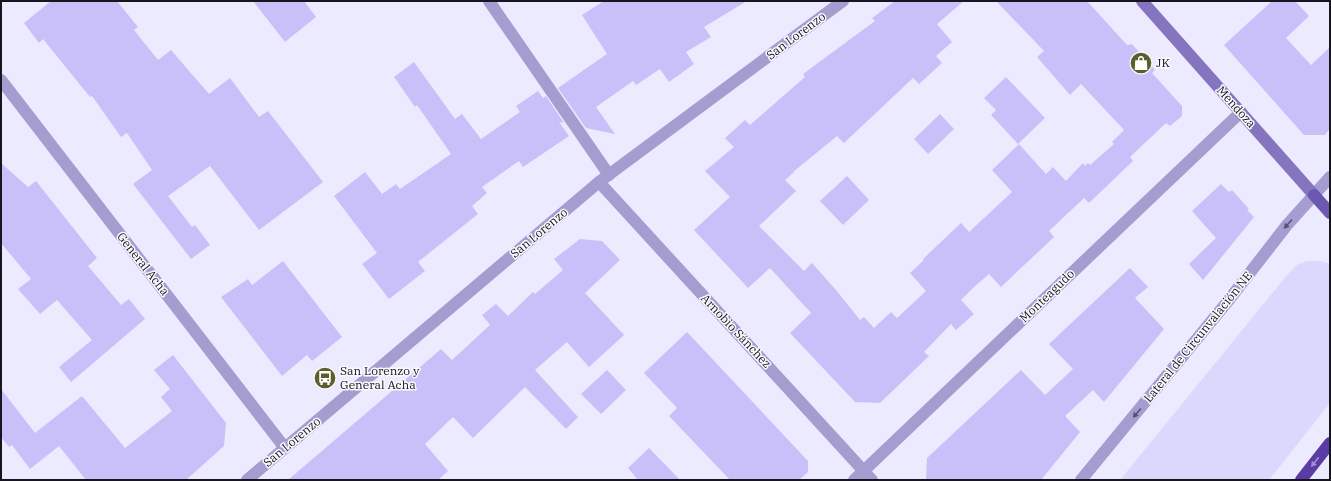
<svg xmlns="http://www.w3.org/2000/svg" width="1331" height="481" viewBox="0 0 1331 481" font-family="'IBM Plex Serif',serif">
<rect width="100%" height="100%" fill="#eceaff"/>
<!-- green -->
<polygon fill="#dcd7fd" points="1307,261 1320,261 1330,264 1330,403 1269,480 1120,480 1288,274 1297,265"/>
<!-- building -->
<g fill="#c9c0f9">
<polygon points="51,1 117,1 138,27 134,30 158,60 171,50 209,94 230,78 259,117 268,111 323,182 259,230 210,166 168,196 192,227 195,225 210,245 191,259 133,184 152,170 127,133 121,137 92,96 90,97 43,39 39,43 24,23"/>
<polygon points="253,1 304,1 316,17 285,42"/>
<polygon points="604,1 747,1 704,27 711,37 686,52 694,64 669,82 660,69 636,85 633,81 596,107 615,134 586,128 558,88 607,54 582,15"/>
<polygon points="895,1 964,1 937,24 952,42 936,56 942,63 919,84 913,78 844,143 837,136 793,172 794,172 785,180 796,191 759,226 804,271 812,263 836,290 860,320 864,317 874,328 891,312 897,318 926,291 910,273 924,260 923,259 961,223 969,232 1012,192 992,170 1019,144 1046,174 1053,167 1066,181 1083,163 1085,166 1088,163 1090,165 1114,144 1112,142 1124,130 1081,84 1070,95 1037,57 1044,51 996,1 1087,1 1127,45 1132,44 1155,70 1152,73 1182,106 1182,116 1170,126 1166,123 1130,157 1133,161 1089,203 1084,198 1049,231 1054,237 1001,287 989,274 974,287 961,300 974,314 956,330 951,324 924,352 929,356 880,403 855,402 790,333 811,313 770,268 748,288 694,230 730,197 705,171 734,147 725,138 745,120 750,125 805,77 803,74 875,21 872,18"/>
<polygon points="1272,1 1295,1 1309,16 1286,38 1311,65 1330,47 1330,128 1325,135 1304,135 1224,45"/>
<polygon points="414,62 455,119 462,114 481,139 520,112 516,106 538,91 543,98 546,96 564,123 559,122 569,136 523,167 519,161 482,187 487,193 472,206 478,214 418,262 425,271 389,299 362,264 377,253 334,196 365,172 382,194 396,184 400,189 451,154 417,105 415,107 394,77"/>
<polygon points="1006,77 1045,118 1018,144 991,115 996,110 984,98"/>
<polygon points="940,114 954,129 928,154 914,139"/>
<polygon points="1,163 28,187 36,181 97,258 88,266 121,305 129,299 145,319 71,382 59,367 92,340 57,300 40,314 18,289 31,279 1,243"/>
<polygon points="847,176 869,200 843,225 820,201"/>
<polygon points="1221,184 1229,192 1232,190 1249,209 1247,210 1254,217 1203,280 1189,264 1216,238 1192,211"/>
<polygon points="580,239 602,241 620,260 585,293 624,335 589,367 567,342 535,370 578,417 566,429 525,387 473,438 453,417 425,444 448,471 438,480 288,480 441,349 452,360 490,325 482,315 496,304 508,316 533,292 535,294 563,270 554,259"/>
<polygon points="283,261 342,337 312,361 307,355 282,376 221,297 248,279 252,285"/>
<polygon points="1130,268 1148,287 1135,298 1164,329 1104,402 1093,390 1065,416 1080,432 1041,480 926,480 927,458 1021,370 1045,395 1073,369 1049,344"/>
<polygon points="687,332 808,461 808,472 799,480 730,480 669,416 677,408 644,373"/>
<polygon points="173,355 226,423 224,446 186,480 86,480 59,446 30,469 12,445 9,447 1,437 1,389 35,433 82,396 125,448 172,411 161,397 170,389 154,370"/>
<polygon points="607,370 626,390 601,414 581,394"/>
<polygon points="649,448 680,480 638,480 628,468"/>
</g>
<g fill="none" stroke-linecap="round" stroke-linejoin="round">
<!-- minor -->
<g stroke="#a59dcf" stroke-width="12">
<polyline points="489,1 609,175"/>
<polyline points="1,80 285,448"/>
<polyline points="599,182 872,480"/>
<polyline points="247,480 599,182 843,1"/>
<polyline points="854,480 1241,112"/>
</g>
<!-- tertiary -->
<polyline stroke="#a59dcf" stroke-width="12" points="1081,480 1228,301 1287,225 1330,177"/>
<!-- secondary -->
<polyline stroke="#8475be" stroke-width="12" points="1142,1 1314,195"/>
<!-- primary -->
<polyline stroke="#6d58b1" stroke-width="12" points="1314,195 1330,213"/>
<!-- motorway -->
<polyline stroke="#5a3ca4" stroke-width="12" points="1301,480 1330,443"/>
</g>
<!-- one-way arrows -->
<defs><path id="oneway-solid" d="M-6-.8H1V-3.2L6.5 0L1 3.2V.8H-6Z"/></defs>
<g fill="#57536e">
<use href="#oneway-solid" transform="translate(1288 224) rotate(131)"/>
<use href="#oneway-solid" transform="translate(1137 413) rotate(130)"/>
</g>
<use fill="#a291cc" href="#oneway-solid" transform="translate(1315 462) rotate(128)"/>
<!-- icons -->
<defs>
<g id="shop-disc" transform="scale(1.15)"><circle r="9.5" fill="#5c5f2c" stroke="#faf9fe"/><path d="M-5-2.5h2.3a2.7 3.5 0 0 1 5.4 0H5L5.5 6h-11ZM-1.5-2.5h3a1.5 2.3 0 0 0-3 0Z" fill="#fff"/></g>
<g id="bus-disc" transform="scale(1.15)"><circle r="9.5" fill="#5c5f2c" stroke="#faf9fe"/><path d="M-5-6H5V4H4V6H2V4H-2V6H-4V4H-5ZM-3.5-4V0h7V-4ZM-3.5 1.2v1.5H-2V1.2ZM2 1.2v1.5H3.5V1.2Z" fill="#fff"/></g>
</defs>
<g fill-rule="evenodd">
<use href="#shop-disc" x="1141" y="63"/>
<use href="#bus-disc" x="325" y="378"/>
</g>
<g text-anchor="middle" stroke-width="3" stroke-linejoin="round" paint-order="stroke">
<!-- street labels -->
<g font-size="12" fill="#17161f" stroke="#faf9fe">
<text transform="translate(796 36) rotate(-37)" y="4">San Lorenzo</text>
<text transform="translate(1236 107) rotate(48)" y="4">Mendoza</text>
<text transform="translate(539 233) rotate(-40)" y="4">San Lorenzo</text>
<text transform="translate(143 264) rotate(52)" y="4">General Acha</text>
<text transform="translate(1047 296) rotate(-44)" y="4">Monteagudo</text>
<text transform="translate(736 331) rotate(47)" y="4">Arnobio Sánchez</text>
<text transform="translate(1198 337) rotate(-51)" y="4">Lateral de Circunvalación NE</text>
<text transform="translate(292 442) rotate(-40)" y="4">San Lorenzo</text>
</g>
<!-- poi labels -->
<g font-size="12" fill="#17161f" stroke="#faf9fe" text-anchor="start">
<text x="1156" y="67">JK</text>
<text x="340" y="375">San Lorenzo y<tspan x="340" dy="14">General Acha</tspan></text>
</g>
</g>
<!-- border -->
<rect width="1331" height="481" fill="none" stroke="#17161f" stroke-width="4"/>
</svg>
